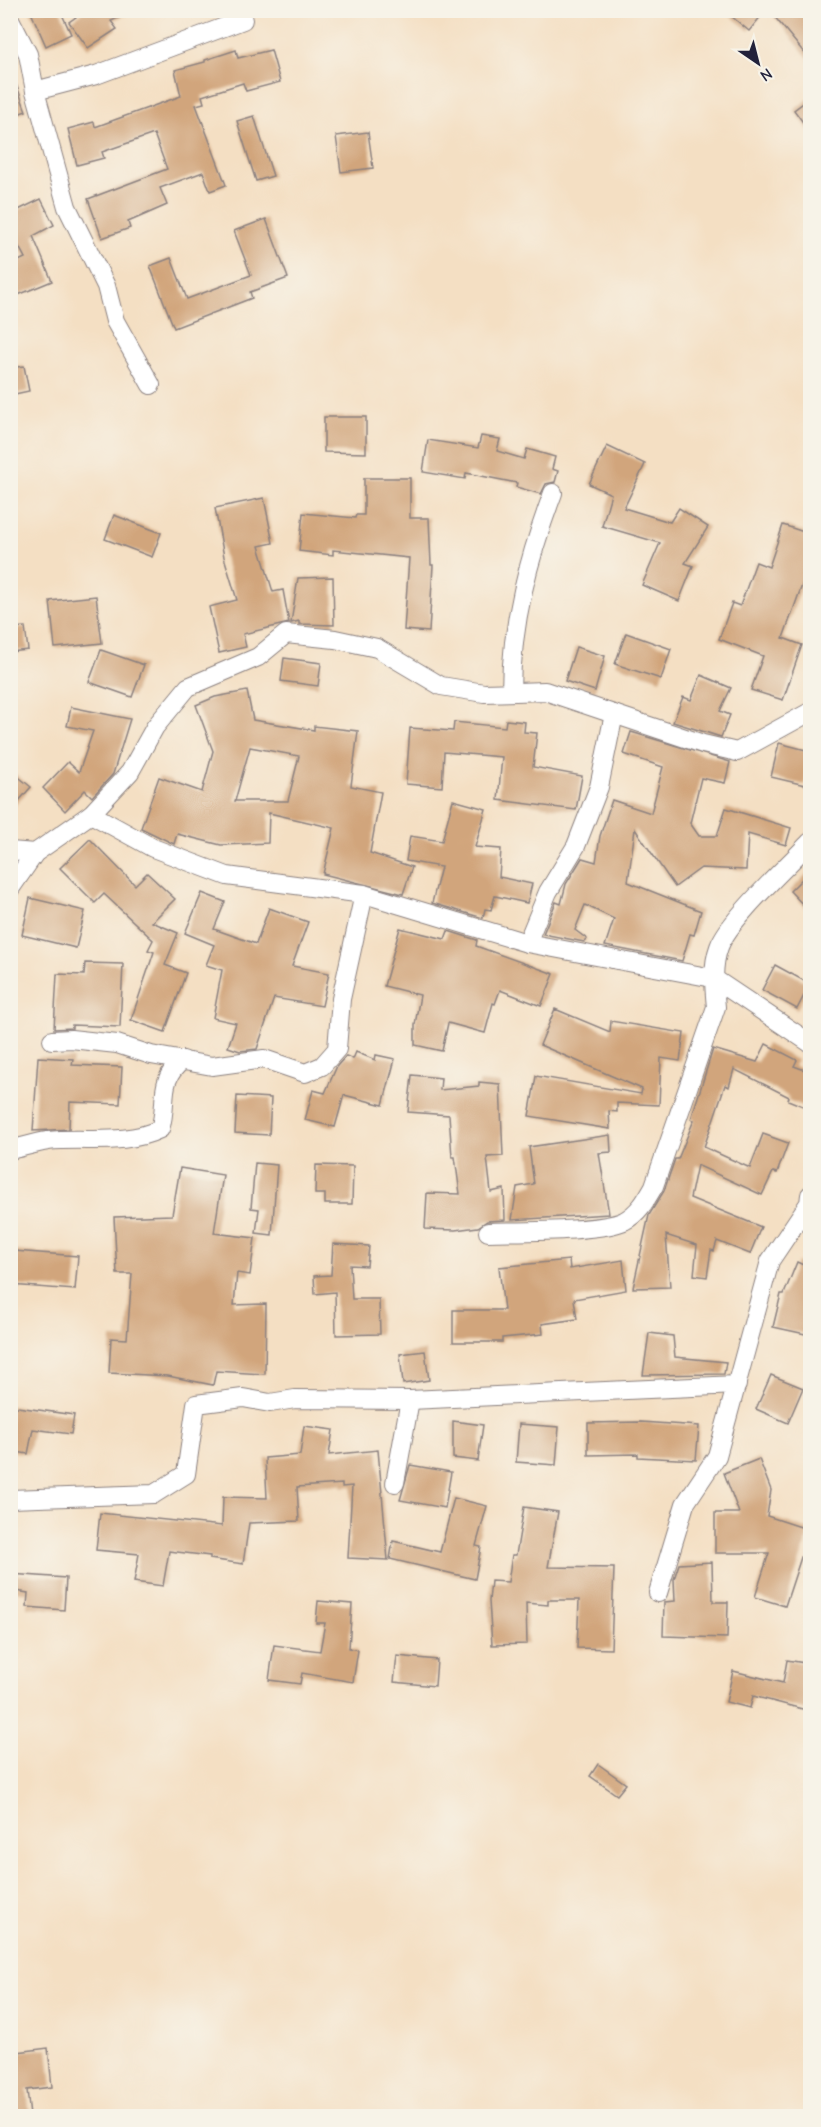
<svg xmlns="http://www.w3.org/2000/svg" width="821" height="2127" viewBox="0 0 821 2127" font-family="'Comic Neue',sans-serif">
<rect width="100%" height="100%" fill="#f7f3e8"/>
<filter id="ink" filterUnits="userSpaceOnUse"><feTurbulence type="fractalNoise" baseFrequency=".0167" numOctaves="2"/><feDisplacementMap in="SourceGraphic" scale="12" xChannelSelector="R" yChannelSelector="G"/><feConvolveMatrix kernelMatrix="1 2 1 2 8 2 1 2 1" color-interpolation-filters="sRGB"/></filter>
<filter id="wash" filterUnits="userSpaceOnUse"><feTurbulence type="fractalNoise" baseFrequency=".008" numOctaves="4" result="noise"/><feDisplacementMap in="SourceGraphic" scale="24" xChannelSelector="R" yChannelSelector="G"/><feGaussianBlur stdDeviation="1.35" result="paint"/><feColorMatrix in="noise" values="0 0 0 0 0 0 0 0 0 0 0 0 0 0 0 0 0 1.4 0 .05"/><feComposite in="paint" operator="in"/></filter>
<g filter="url(#wash)">
<rect width="100%" height="100%" fill="#f4dfc3"/>
<g id="blocks">
<!-- building -->
<g fill="#d1a57b" fill-rule="evenodd">
<polygon points="30,10 60,10 71,34 46,46"/>
<polygon points="86,10 135,10 135,11 111,21 117,29 88,48 69,22"/>
<polygon points="724,10 766,10 749,31"/>
<polygon points="769,10 810,10 810,60"/>
<polygon points="236,50 238,58 271,50 280,82 246,91 243,83 202,96 204,103 196,105 226,185 210,191 203,172 160,188 167,205 128,222 130,228 102,238 88,199 167,169 154,134 102,152 104,158 77,165 68,129 94,122 95,127 181,96 175,70 205,62 205,60"/>
<polygon points="12,73 26,111 10,117 10,74"/>
<polygon points="810,98 810,132 794,110"/>
<polygon points="254,116 273,176 256,181 237,121"/>
<polygon points="368,132 373,168 341,172 336,136"/>
<polygon points="41,199 54,225 33,236 52,281 18,295 10,278 10,265 25,258 10,230 10,214"/>
<polygon points="266,219 288,278 250,292 252,298 174,328 150,266 171,258 187,299 251,275 234,231"/>
<polygon points="24,366 29,391 10,395 10,368"/>
<polygon points="324,417 366,417 366,453 324,452"/>
<polygon points="481,436 500,439 497,451 524,459 527,449 555,457 552,469 558,471 555,482 546,484 541,494 516,487 517,483 466,473 465,479 423,472 428,440 478,448"/>
<polygon points="607,446 645,464 624,508 670,522 679,508 708,527 685,563 693,566 679,601 642,585 660,543 602,526 611,494 589,484"/>
<polygon points="364,478 410,478 410,518 429,518 431,565 433,565 429,632 404,630 409,558 333,550 333,555 299,551 303,513 355,518 356,515 364,515"/>
<polygon points="264,498 273,543 259,546 273,592 283,590 289,623 243,634 246,647 219,653 209,607 237,600 224,557 215,508"/>
<polygon points="114,515 161,533 152,557 105,539"/>
<polygon points="783,525 810,534 810,563 783,638 802,645 783,700 751,690 763,656 719,639 732,603 740,606 756,562 769,567"/>
<polygon points="333,577 334,625 299,624 299,621 291,623 298,578"/>
<polygon points="96,596 102,643 55,648 50,601"/>
<polygon points="25,627 28,650 10,652 10,628"/>
<polygon points="626,633 671,649 661,679 615,664"/>
<polygon points="576,647 605,656 595,691 565,681"/>
<polygon points="101,650 144,665 132,697 89,682"/>
<polygon points="284,658 321,663 318,686 281,681"/>
<polygon points="701,675 731,688 720,711 730,715 721,737 673,722 683,697 691,700"/>
<path d="M247 691 253 720 314 730V726L358 731 351 786 381 792 370 853 412 867 403 894 323 874 334 828 269 813 268 843 221 845 177 834 174 844 141 828 159 777 202 792 213 751 196 705 215 697ZM250 747 299 756 288 801H235Z"/>
<polygon points="71,707 130,719 113,774 92,797 85,790 65,811 43,788 68,762 79,772 93,731 67,726"/>
<polygon points="506,720 525,722 524,732 537,733 533,767 582,776 576,810 498,800 502,757 444,752 442,787 406,784 410,728 453,731 454,722 505,727"/>
<polygon points="631,732 730,762 725,783 701,778 690,823 699,836 717,836 726,808 791,828 786,845 748,834 746,870 701,868 675,887 635,829 628,882 701,911 694,935 690,934 682,961 605,946 614,919 585,905 575,930 587,939 584,942 543,934 556,902 561,904 566,884 582,858 596,862 600,836 612,800 651,813 663,767 624,754"/>
<polygon points="779,743 810,751 805,785 771,777"/>
<polygon points="10,770 31,787 10,811"/>
<polygon points="453,800 486,809 475,847 501,849 499,877 532,884 527,903 495,896 491,910 485,909 483,918 432,903 441,867 406,861 410,836 442,841"/>
<polygon points="90,839 135,885 147,873 175,899 152,922 178,933 165,965 186,973 165,1032 131,1020 154,952 148,950 153,940 104,894 95,903 60,868"/>
<polygon points="810,871 810,912 790,891"/>
<polygon points="202,893 225,902 214,929 256,944 269,908 308,922 292,966 329,973 322,1006 274,998 257,1049 240,1051 228,1047 236,1023 213,1018 222,970 206,965 214,945 185,933"/>
<polygon points="30,898 85,911 76,948 22,935"/>
<polygon points="400,928 445,939 448,931 477,940 476,946 554,974 541,1006 500,990 495,1004 493,1003 485,1033 448,1023 442,1051 415,1045 415,1025 420,995 384,986"/>
<polygon points="85,963 123,964 120,1027 72,1025 72,1028 54,1029 57,974 84,975"/>
<polygon points="775,965 810,984 797,1009 762,990"/>
<polygon points="555,1009 610,1032 611,1021 684,1033 680,1061 661,1058 659,1105 617,1103 617,1112 609,1111 610,1129 529,1116 536,1076 641,1094 642,1089 540,1045"/>
<polygon points="766,1044 797,1060 794,1066 810,1072 810,1109 788,1100 789,1097 734,1069 729,1087 725,1085 704,1147 750,1168 763,1134 788,1143 777,1173 773,1172 762,1195 697,1165 690,1198 761,1227 750,1254 717,1241 714,1251 711,1250 707,1277 694,1275 697,1245 666,1235 670,1287 633,1288 649,1215 664,1191 675,1159 678,1159 694,1120 691,1119 713,1049 757,1062"/>
<polygon points="356,1052 375,1060 376,1055 395,1059 383,1105 344,1095 335,1127 305,1120 313,1090 325,1093 337,1066 346,1056 353,1059"/>
<polygon points="38,1057 73,1059 72,1065 122,1067 120,1104 70,1102 69,1129 33,1131"/>
<polygon points="412,1075 441,1078 440,1090 479,1086 479,1082 500,1084 503,1156 487,1157 491,1192 504,1189 505,1220 487,1221 478,1227 455,1230 425,1229 427,1193 460,1194 455,1157 452,1157 449,1115 408,1112"/>
<polygon points="237,1096 271,1098 269,1135 235,1133"/>
<polygon points="610,1135 611,1152 599,1153 609,1214 512,1220 517,1187 534,1184 529,1147"/>
<polygon points="255,1163 277,1165 272,1235 256,1233 259,1209 251,1208"/>
<polygon points="316,1165 353,1166 352,1204 325,1204 325,1194 315,1194"/>
<polygon points="180,1168 223,1175 214,1233 255,1238 250,1275 237,1273 234,1305 266,1304 265,1374 216,1371 213,1385 168,1376 109,1373 111,1338 127,1339 132,1274 117,1274 114,1217 172,1215"/>
<polygon points="333,1244 369,1246 367,1266 350,1265 352,1299 379,1299 380,1334 336,1335 335,1292 315,1294 314,1276 331,1275"/>
<polygon points="14,1251 78,1256 75,1290 11,1285"/>
<polygon points="569,1260 570,1269 623,1260 626,1290 574,1299 577,1319 542,1324 543,1334 502,1338 502,1342 453,1342 453,1310 504,1310 499,1267"/>
<polygon points="797,1262 810,1268 810,1335 773,1327 781,1294 784,1294"/>
<polygon points="649,1333 673,1336 675,1357 726,1362 724,1374 643,1375"/>
<polygon points="425,1351 429,1380 403,1384 400,1354"/>
<polygon points="771,1375 803,1388 788,1423 756,1409"/>
<polygon points="10,1406 74,1415 71,1434 33,1429 28,1454 10,1451"/>
<polygon points="453,1421 483,1425 478,1461 453,1458"/>
<polygon points="641,1422 699,1426 696,1460 638,1457 638,1454 588,1455 588,1423"/>
<polygon points="519,1424 559,1427 556,1465 516,1462"/>
<polygon points="304,1426 333,1430 329,1455 378,1450 388,1560 348,1558 352,1486 342,1487 342,1484 297,1487 299,1521 249,1523 243,1564 210,1559 210,1556 169,1551 163,1586 134,1582 139,1554 96,1550 100,1513 222,1526 223,1497 267,1498 265,1458 300,1455"/>
<polygon points="759,1459 771,1490 767,1516 810,1530 785,1606 755,1597 769,1553 715,1553 715,1513 739,1513 724,1473"/>
<polygon points="410,1465 451,1472 445,1508 400,1500"/>
<polygon points="454,1498 487,1506 476,1546 481,1547 475,1579 390,1559 393,1541 440,1552"/>
<polygon points="524,1507 558,1512 548,1567 614,1568 611,1649 577,1648 579,1600 548,1600 548,1605 526,1603 527,1644 492,1645 489,1601 491,1581 508,1582 512,1555 516,1555"/>
<polygon points="712,1562 713,1602 728,1602 727,1638 663,1636 664,1602 675,1601 674,1579 679,1564"/>
<polygon points="10,1574 66,1578 64,1610 27,1607 28,1593 10,1590"/>
<polygon points="318,1601 352,1604 349,1648 358,1650 353,1682 302,1673 300,1684 269,1680 274,1645 320,1651 325,1623 316,1623"/>
<polygon points="397,1656 437,1660 435,1686 394,1682"/>
<polygon points="787,1660 810,1664 810,1711 753,1696 750,1708 726,1702 733,1671 783,1683"/>
<polygon points="598,1764 626,1784 617,1795 590,1776"/>
<polygon points="48,2048 52,2087 27,2090 30,2116 10,2116 10,2053"/>
</g>
</g>
</g>
<g filter="url(#ink)">
<use href="#blocks" fill-opacity="0" stroke="#8b807f" stroke-width="1.5"/>
<g fill="none" stroke-linecap="round" stroke-linejoin="round">
<!-- minor casing -->
<g stroke="#8b807f" stroke-width="20">
<g id="minor">
<polyline points="10,19 28,54 35,91 96,75 243,20"/>
<polyline points="35,91 67,207 106,286 115,321 151,385"/>
<path d="M511 692C511 623 529 557 553 493"/>
<polyline points="91,814 153,848 227,876 364,894 527,943 713,978 810,1043"/>
<polyline points="10,851 35,853"/>
<polyline points="10,889 35,853 91,814 130,772 155,727 188,687 258,657 286,634 335,639 377,648 441,686 484,693 545,691 703,744 737,752 810,712"/>
<polyline points="527,943 548,892 576,846 599,787 614,714"/>
<polyline points="52,1040 71,1039 117,1044 151,1055 212,1066 264,1059 305,1073 322,1066 337,1049 341,999 364,894"/>
<path d="M10 1150C23 1147 35 1143 48 1141 85 1137 125 1146 160 1129 169 1102 156 1081 183 1060"/>
<path d="M488 1232C518 1231 601 1232 624 1221 639 1213 646 1200 654 1186L716 1007C714 987 712 966 719 947 729 919 788 866 810 842"/>
<polyline points="395,1483 410,1400"/>
<polyline points="10,1499 154,1494 186,1474 196,1404 243,1398 270,1403 295,1399 410,1400 737,1385"/>
<polyline points="658,1593 685,1504 717,1456 770,1261 809,1203 810,1195"/>
</g>
</g>
<!-- minor -->
<use href="#minor" stroke="#fff" stroke-width="18"/>
</g>
</g>
<!-- margin -->
<rect width="821" height="2127" fill="none" stroke="#f7f3e8" stroke-width="36"/>
<!-- north arrow -->
<g transform="translate(758 63) rotate(145)" stroke="#f7f3e8" stroke-width="4.5" paint-order="stroke">
<path d="M0-4.5L10 22L0 15L-10 22Z" fill="#22223b"/>
<text y="-9" font-size="16" font-weight="bold" text-anchor="middle" fill="#22223b">N</text>
</g>
</svg>
